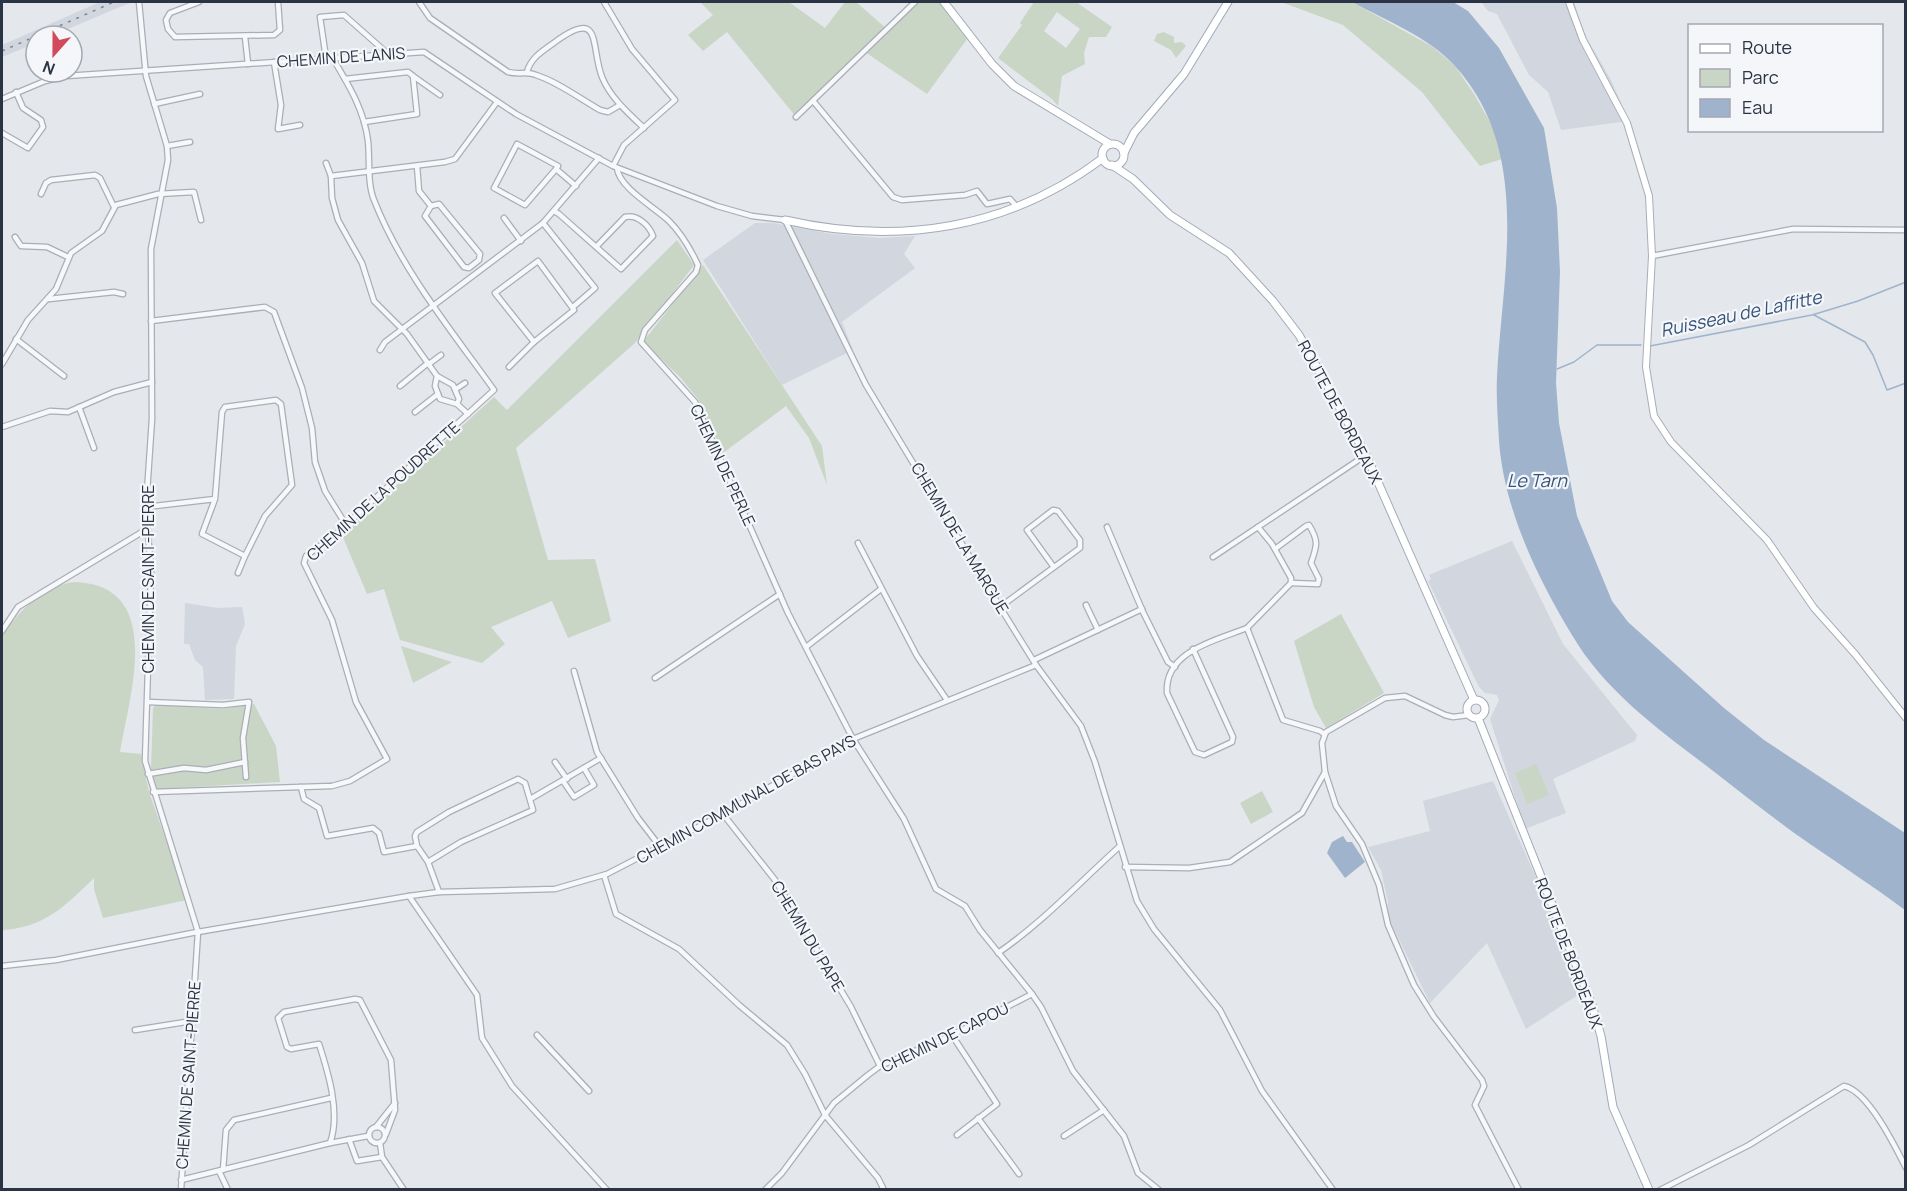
<svg xmlns="http://www.w3.org/2000/svg" width="1907" height="1191" viewBox="0 0 1907 1191" font-family="Manrope,sans-serif">
<rect width="100%" height="100%" fill="#e4e7ec"/>
<!-- built -->
<g fill="#d2d6de">
<polygon points="100,2 132,2 51,36 36,36 36,43 2,57 2,45"/>
<polygon points="1481,2 1574,2 1584,33 1611,80 1629,121 1561,130 1548,92 1529,75 1497,14 1488,11"/>
<polygon points="755,223 773,223 832,234 879,238 915,236 904,254 915,268 842,322 853,350 782,385 703,260"/>
<polygon points="1512,541 1563,644 1637,735 1635,741 1553,779 1566,813 1525,829 1490,719 1499,700 1497,695 1485,693 1479,687 1428,581 1431,579 1429,575"/>
<polygon points="185,603 218,608 242,607 245,624 236,646 234,699 205,700 203,667 195,660 189,644 184,644"/>
<polygon points="1493,781 1542,891 1581,993 1526,1029 1487,943 1430,1003 1387,915 1388,902 1381,870 1368,847 1430,831 1423,801"/>
</g>
<!-- green -->
<g fill="#c9d6c5" fill-rule="evenodd">
<polygon points="700,2 789,2 825,28 845,2 856,2 887,29 915,2 944,2 970,35 927,94 865,52 796,117 727,32 703,51 688,35 713,15"/>
<path d="M1034 2H1076L1112 27 1106 37H1089L1084 53 1085 64 1062 76 1058 106 1052 99 998 58 1022 25 1020 23ZM1057 12 1080 29 1066 48 1044 31Z"/>
<polygon points="1281,2 1352,2 1433,47 1455,66 1474,94 1495,131 1502,159 1480,166 1422,92 1343,25"/>
<polygon points="1164,32 1174,37 1174,43 1182,42 1186,46 1176,58 1171,50 1154,41 1157,34"/>
<polygon points="677,240 694,265 635,343 516,448 548,560 595,559 611,621 568,638 552,601 491,627 505,644 482,663 400,640 384,589 367,594 342,535 494,397 507,410"/>
<polygon points="703,265 822,446 827,485 809,438 786,406 723,453 698,399 680,377 643,342"/>
<path d="M75 582C166 585 129 697 120 752L141 754 149 792 187 900 103 918 94 889V878C65 906 44 928 2 930V636C19 611 43 585 75 582Z"/>
<polygon points="1341,614 1384,693 1326,728 1314,707 1294,641"/>
<polygon points="401,646 452,662 413,683"/>
<polygon points="254,704 276,746 280,782 157,789 151,769 153,708 156,705 223,709"/>
<polygon points="1536,764 1549,795 1527,804 1515,773"/>
<polygon points="1262,791 1273,812 1251,824 1240,803"/>
</g>
<!-- water -->
<g fill="#9fb4cc">
<path d="M1352 2H1453L1468 11 1499 48 1544 128 1557 208 1560 272 1556 383 1559 423 1577 516 1612 601 1628 622 1724 708 1764 740 1905 833V910C1874 887 1842 866 1810 844 1775 820 1742 793 1708 767 1658 729 1604 690 1572 635 1537 577 1504 509 1499 441 1498 420 1496 398 1497 377 1502 273 1533 152 1455 66 1429 37 1385 20 1352 2Z"/>
<polygon points="1343,836 1347,842 1352,842 1365,862 1345,878 1327,853 1332,842"/>
</g>
<g fill="none" stroke-linecap="round" stroke-linejoin="round">
<!-- stream -->
<g stroke="#9fb4cc" stroke-width="1.5">
<polyline points="1814,315 1865,342 1873,355 1887,390 1906,383"/>
<polyline points="1650,346 1812,315 1858,301 1906,282"/>
<polyline points="1557,369 1574,362 1597,345 1641,345"/>
</g>
<!-- minor casing -->
<g stroke="#a9aeb7" stroke-width="7">
<g id="minor">
<polyline points="139,2 146,76 167,146 168,160 151,249 152,419 146,507 151,573 145,761 198,932 181,1190"/>
<polyline points="199,2 170,13 166,20 168,29 175,37 274,35 280,30 278,2"/>
<path d="M419 2 430 18 508 72C518 75 526 71 536 75 558 82 579 98 600 110L608 112 620 105"/>
<polyline points="604,2 632,49 675,100 624,145 613,166"/>
<polyline points="245,37 248,64"/>
<polyline points="326,58 320,17 344,15 387,53"/>
<polyline points="274,62 281,105 278,129 300,125"/>
<path d="M527 72C531 57 543 51 555 42 603 7 590 46 602 77 610 97 628 113 644 128"/>
<polyline points="413,76 440,95"/>
<polyline points="345,79 408,72 413,76 417,114 364,122"/>
<polyline points="2,99 45,81 66,76 424,52 516,114 613,166 717,206 752,216 785,220 866,385 1000,607 1036,665 1081,726 1095,762 1137,901 1154,929 1220,1010 1262,1091 1333,1190"/>
<polyline points="814,102 893,197 902,200 965,195 977,191 987,204 1010,199 1017,207"/>
<polyline points="154,104 200,94"/>
<polyline points="796,117 915,2"/>
<polyline points="2,133 28,148 43,127 41,120 23,108 16,92"/>
<polyline points="167,146 190,142"/>
<polyline points="326,163 331,176 332,198 338,220 362,263 374,301 407,334 437,376 435,386 440,399 457,404 468,414"/>
<polyline points="417,166 419,191 431,206"/>
<path d="M617 168C619 188 656 208 669 221 681 233 691 250 698 265L696 272 645 330 641 342 695 402 788 613 853 739 904 819 936 889 965 906 980 930 1032 994 1041 1007 1073 1071 1124 1136 1138 1173 1159 1190"/>
<polyline points="556,169 525,205 494,188 517,144 558,166 556,169 576,186"/>
<polyline points="331,176 445,162 455,159 497,102"/>
<polyline points="41,194 46,183 51,180 95,175 100,178 114,207"/>
<polygon points="439,204 480,254 479,260 469,268 464,267 425,216 431,206"/>
<path d="M554 211 559 214 621 269 653 236C649 225 637 214 625 217L596 247"/>
<polyline points="504,218 521,241"/>
<polyline points="543,223 595,288 573,307"/>
<polyline points="15,237 21,246 47,247 68,257"/>
<polyline points="1652,256 1793,229 1906,230"/>
<polygon points="538,261 574,310 534,342 495,293"/>
<polyline points="49,299 114,292 123,294"/>
<polyline points="151,321 265,307 274,312 302,388 312,428 315,462 325,491 346,525"/>
<polyline points="16,339 64,376"/>
<polyline points="380,350 385,342 543,223 599,158"/>
<polyline points="2,364 28,320 56,289 71,253 102,231 116,205 158,194 194,192 201,220"/>
<polyline points="429,364 441,355"/>
<polyline points="509,367 534,342"/>
<polyline points="437,376 453,385 459,399 457,404"/>
<polyline points="400,386 428,363"/>
<polyline points="456,389 465,383"/>
<polyline points="79,407 94,448"/>
<polyline points="415,412 438,394"/>
<polyline points="2,427 50,411 68,412 114,392 152,382"/>
<polyline points="146,507 215,499 202,534 245,556 265,516 292,485 281,404 276,400 225,407 222,412 215,499"/>
<polyline points="1107,527 1143,612 1168,662 1175,667"/>
<polyline points="1258,527 1272,544 1291,578 1291,583 1247,628 1283,720 1320,731 1324,734"/>
<polyline points="858,543 917,656 947,700"/>
<path d="M1275 549 1306 526 1309 525C1319 541 1317 546 1311 563L1319 579 1318 584 1291 583"/>
<polyline points="1213,557 1357,461"/>
<polyline points="238,573 245,556"/>
<polyline points="1086,605 1098,630"/>
<polyline points="1000,607 1080,548 1080,540 1058,511 1053,510 1027,530 1053,566"/>
<polyline points="2,631 18,607 147,529"/>
<polyline points="806,647 881,589"/>
<path d="M1193 649 1233 737 1232 742 1204 755 1195 752 1167 693C1164 651 1217 640 1247 628"/>
<polyline points="1034,660 1142,609"/>
<polyline points="574,671 597,752 638,818 661,848"/>
<polyline points="655,678 780,594"/>
<polyline points="148,702 223,705 249,702 243,738 246,777"/>
<polyline points="555,762 567,779"/>
<polyline points="1325,772 1336,806 1362,844 1379,885 1388,925 1414,985 1434,1017 1482,1080 1484,1086 1475,1105 1519,1190"/>
<polyline points="148,774 184,768 206,770 245,762"/>
<polyline points="563,781 574,797 594,785 584,768"/>
<polyline points="301,787 304,799 319,808 327,836 373,828 379,833 384,852 417,846"/>
<path d="M153 792 332 786 350 781 387 759 356 702 332 620 304 563 306 556 336 534 494 390C451 330 401 269 374 200 367 183 370 159 368 141 364 109 348 84 332 57"/>
<polyline points="532,798 601,758"/>
<polyline points="723,814 775,880 851,1007 880,1066"/>
<polyline points="428,862 461,842 533,810 525,783 518,779 449,812 417,832 415,836 417,846 428,862 439,892"/>
<polyline points="1125,867 1189,868 1230,862 1302,813 1325,772 1322,743 1326,732 1385,698 1405,696 1445,715 1453,717 1469,715"/>
<polyline points="604,875 616,914 679,949 739,1005 787,1045 805,1074 825,1115 878,1178 884,1190"/>
<polyline points="409,896 477,995 482,1038 512,1086 607,1190"/>
<path d="M998 953C1043 922 1080 882 1120 846"/>
<polyline points="2,966 56,960 192,933 409,896 439,892 555,889 607,874 723,814 853,739 1036,665"/>
<polyline points="135,1030 192,1021"/>
<polyline points="537,1035 589,1091"/>
<polyline points="952,1035 997,1104 957,1135"/>
<polyline points="978,1118 1019,1174"/>
<circle cx="377" cy="1135" r="8"/>
<polyline points="376,1127 395,1103"/>
<polyline points="1064,1136 1104,1110"/>
<polyline points="349,1139 357,1161 382,1157"/>
<polyline points="330,1143 368,1136"/>
<polyline points="380,1143 382,1157 404,1190"/>
<polyline points="223,1170 226,1130 234,1120 331,1098"/>
<polyline points="219,1171 228,1190"/>
<path d="M181 1180 330 1143C341 1113 328 1072 319 1044L291 1049 287 1047 278 1018 284 1012 355 999 360 1000 391 1060 395 1110 386 1134"/>
<polyline points="765,1190 782,1173 834,1103 868,1075 880,1066 952,1035 1032,994"/>
<path d="M1660 1190 1749 1145 1844 1086C1868 1091 1895 1146 1906 1168"/>
</g>
</g>
<!-- secondary casing -->
<g stroke="#a9aeb7" stroke-width="8">
<polyline id="secondary" points="1569,2 1583,40 1627,123 1649,196 1652,256 1646,367 1654,416 1671,442 1767,540 1814,608 1855,654 1906,718"/>
</g>
<!-- primary casing -->
<g stroke="#a3abb8" stroke-width="9">
<g id="primary">
<polyline points="944,2 992,64 1014,86 1110,144"/>
<circle cx="1113" cy="155" r="11"/>
<polyline points="1124,153 1134,133 1184,74 1228,2"/>
<polyline points="1112,165 1133,179 1170,215 1229,253 1273,301 1299,335 1366,455 1474,700"/>
<path d="M785 220C899 246 1009 229 1103 158"/>
<circle cx="1476" cy="709" r="9"/>
<polyline points="1478,718 1592,1005 1601,1036 1613,1107 1649,1190"/>
</g>
</g>
<!-- minor -->
<use href="#minor" stroke="#f7f8fa" stroke-width="4.5"/>
<!-- secondary -->
<use href="#secondary" stroke="#fff" stroke-width="6"/>
<!-- primary -->
<use href="#primary" stroke="#fff" stroke-width="7"/>
<!-- rail -->
<polyline stroke="#7d8696" stroke-width="1.5" stroke-dasharray="3 6" stroke-linecap="butt" points="2,51 114,2"/>
</g>
<g text-anchor="middle" stroke-width="4.5" stroke-linejoin="round" paint-order="stroke">
<!-- street labels -->
<g font-size="16" fill="#2b3445" stroke="#f4f6f9">
<text transform="translate(341 57) rotate(-4)" y="6">CHEMIN DE LANIS</text>
<text transform="translate(1340 412) rotate(62)" y="6">ROUTE DE BORDEAUX</text>
<text transform="translate(723 465) rotate(65)" y="6">CHEMIN DE PERLE</text>
<text transform="translate(383 491) rotate(-42)" y="6">CHEMIN DE LA POUDRETTE</text>
<text transform="translate(960 538) rotate(59)" y="6">CHEMIN DE LA MARGUE</text>
<text transform="translate(148 579) rotate(-90)" y="6">CHEMIN DE SAINT-PIERRE</text>
<text transform="translate(746 799) rotate(-29)" y="6">CHEMIN COMMUNAL DE BAS PAYS</text>
<text transform="translate(808 936) rotate(59)" y="6">CHEMIN DU PAPE</text>
<text transform="translate(1569 953) rotate(69)" y="6">ROUTE DE BORDEAUX</text>
<text transform="translate(945 1037) rotate(-26)" y="6">CHEMIN DE CAPOU</text>
<text transform="translate(188 1075) rotate(-86)" y="6">CHEMIN DE SAINT-PIERRE</text>
</g>
<!-- water labels -->
<g font-size="18" font-style="italic" fill="#34527a" stroke="#f4f6f9">
<text transform="translate(1741 314) rotate(-12)" y="6">Ruisseau de Laffitte</text>
<text x="1537" y="487">Le Tarn</text>
</g>
</g>
<!-- border -->
<rect width="1907" height="1191" fill="none" stroke="#2b3445" stroke-width="6"/>
<!-- legend -->
<rect x="1688" y="24" width="195" height="108" fill="#f4f6f9" stroke="#a4a8b1" stroke-width="1.5"/>
<rect x="1700" y="44" width="30" height="9" fill="#ffffff" stroke="#a4a8b1" stroke-width="1.5"/>
<text x="1742" y="54" font-size="18" fill="#2b3445">Route</text>
<rect x="1700" y="69" width="30" height="18" fill="#c9d6c5" stroke="#a4a8b1" stroke-width="1.5"/>
<text x="1742" y="84" font-size="18" fill="#2b3445">Parc</text>
<rect x="1700" y="99" width="30" height="18" fill="#9fb4cc" stroke="#a4a8b1" stroke-width="1.5"/>
<text x="1742" y="114" font-size="18" fill="#2b3445">Eau</text>
<!-- north arrow -->
<g transform="translate(54 54) rotate(201)"><circle r="28" fill="#f4f6f9" stroke="#a4a8b1" stroke-width="1.5"/>
<path d="M0-4.5L10 22L0 15L-10 22Z" fill="#d1495b"/>
<text y="-9" font-size="16" font-weight="bold" text-anchor="middle" fill="#2b3445">N</text>
</g>
</svg>
